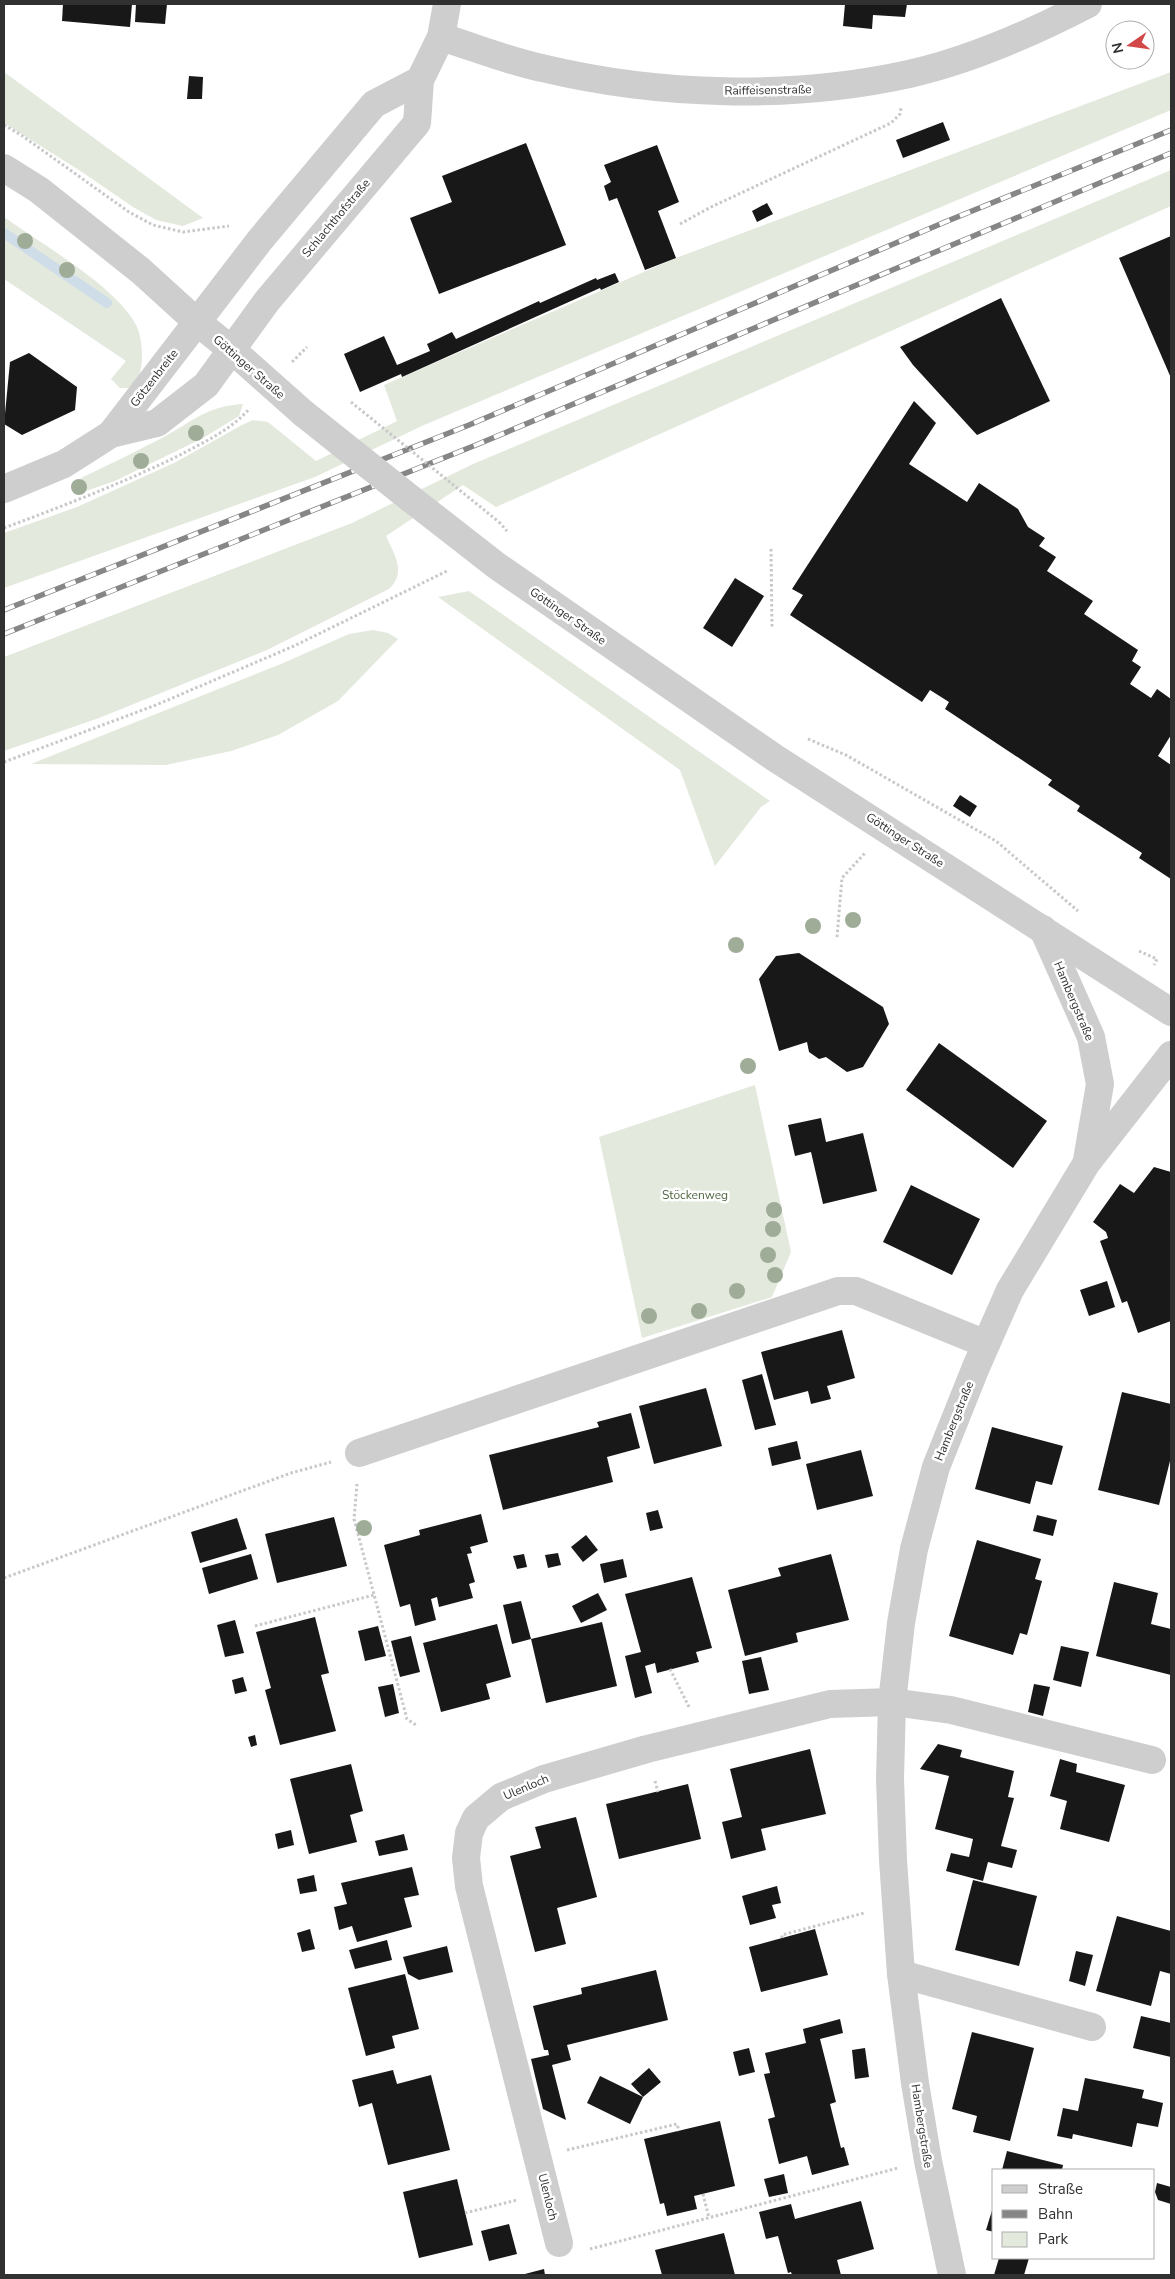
<svg xmlns="http://www.w3.org/2000/svg" width="1175" height="2279" viewBox="0 0 1175 2279" font-family="'Nunito Sans',sans-serif">
<rect width="100%" height="100%" fill="#fff"/>
<!-- green -->
<g fill="#e3e9dd">
<polygon points="4,72 203,218 183,226 156,220 133,207 82,172 4,123"/>
<polygon points="1171,72 1171,110 424,425 315,477 4,588 4,533 77,507 176,462 242,425 253,420 268,422 316,461 397,421 384,385 676,258"/>
<path d="M1171 170V206L496 507 463 485 386 536C394 554 407 572 389 589L267 650 99 718 4 751V657L352 523 473 464Z"/>
<path d="M4 217C40 243 117 287 136 325 141 335 142 346 142 358 142 370 138 381 129 388H120L111 379 126 361 4 279Z"/>
<path d="M243 404 239 416 203 438 115 481 86 491 81 478C108 465 135 452 162 438 192 422 206 406 243 404Z"/>
<polygon points="469,591 770,801 761,807 715,866 680,770 438,597"/>
<polygon points="373,630 388,633 398,639 338,701 278,735 231,751 166,765 31,764 281,664 349,634"/>
<polygon points="755,1085 791,1252 772,1297 642,1338 599,1137"/>
</g>
<g fill="none" stroke-linecap="round" stroke-linejoin="round">
<!-- stream -->
<polyline stroke="#cfdde9" stroke-width="10" points="4,233 107,303"/>
</g>
<!-- building -->
<g fill="#181818">
<polygon points="63,4 132,4 130,27 62,21"/>
<polygon points="136,4 167,4 165,24 135,22"/>
<polygon points="845,4 907,4 905,17 873,15 872,29 843,26"/>
<polygon points="189,76 203,77 202,99 187,99"/>
<polygon points="943,122 950,140 903,158 896,140"/>
<polygon points="526,143 566,245 439,294 410,218 452,202 442,176"/>
<polygon points="657,145 679,202 658,211 676,258 645,270 617,198 609,201 604,186 611,182 604,165"/>
<polygon points="767,203 773,214 757,222 752,211"/>
<polygon points="1171,236 1171,378 1119,258"/>
<polygon points="615,273 619,282 601,290 600,288 402,377 401,374 360,392 344,354 384,336 397,365 430,351 427,344 452,332 456,339 539,301 540,303 596,278 597,280"/>
<polygon points="1001,298 1050,401 977,435 913,365 900,347"/>
<polygon points="29,353 77,387 75,410 22,435 4,424 10,362"/>
<polygon points="914,401 936,423 909,464 967,502 979,483 1018,509 1028,527 1045,538 1039,546 1056,557 1047,571 1093,601 1084,614 1138,650 1132,661 1141,667 1130,684 1151,698 1157,689 1171,699 1171,735 1158,756 1171,765 1171,879 1139,858 1142,853 1077,811 1080,806 1048,785 1052,780 945,709 949,702 930,690 922,702 790,615 803,595 792,589"/>
<polygon points="735,578 764,596 732,647 703,628"/>
<polygon points="960,795 977,806 970,817 953,806"/>
<polygon points="799,953 883,1007 889,1024 863,1067 847,1072 826,1057 819,1059 809,1052 807,1042 779,1051 759,979 776,956"/>
<polygon points="939,1043 1047,1121 1013,1168 906,1090"/>
<polygon points="821,1118 826,1142 863,1133 877,1191 823,1204 811,1152 795,1156 788,1125"/>
<polygon points="1154,1167 1171,1172 1171,1321 1138,1333 1127,1301 1122,1303 1100,1241 1108,1238 1106,1232 1093,1222 1120,1184 1134,1193"/>
<polygon points="911,1185 980,1219 952,1275 883,1242"/>
<polygon points="1107,1281 1115,1307 1089,1316 1080,1290"/>
<polygon points="842,1330 855,1378 827,1386 831,1399 811,1404 808,1391 774,1400 761,1352"/>
<polygon points="762,1374 776,1425 755,1430 742,1380"/>
<polygon points="706,1388 722,1446 654,1464 639,1406"/>
<polygon points="1122,1392 1171,1404 1171,1457 1159,1505 1098,1490"/>
<polygon points="631,1413 640,1448 607,1457 613,1482 503,1510 489,1455 599,1427 597,1422"/>
<polygon points="992,1427 1063,1446 1052,1485 1036,1481 1030,1504 975,1489"/>
<polygon points="797,1441 801,1459 772,1466 768,1448"/>
<polygon points="861,1450 873,1496 817,1510 806,1464"/>
<polygon points="658,1510 663,1528 650,1531 646,1513"/>
<polygon points="481,1514 488,1542 470,1547 472,1553 467,1554 475,1582 469,1584 473,1598 439,1607 437,1597 431,1599 436,1620 415,1626 410,1604 400,1607 384,1545 420,1535 419,1530"/>
<polygon points="1037,1515 1057,1520 1053,1536 1033,1531"/>
<polygon points="334,1517 347,1566 277,1583 265,1534"/>
<polygon points="237,1518 247,1549 200,1563 191,1532"/>
<polygon points="586,1535 598,1550 583,1562 571,1547"/>
<polygon points="977,1540 1041,1559 1035,1579 1042,1581 1027,1635 1020,1633 1013,1655 949,1636"/>
<polygon points="558,1553 561,1565 548,1568 545,1555"/>
<polygon points="251,1554 258,1579 209,1594 202,1568"/>
<polygon points="524,1554 527,1567 517,1569 513,1556"/>
<polygon points="831,1554 849,1620 796,1633 798,1642 745,1656 728,1590 781,1576 778,1568"/>
<polygon points="623,1559 627,1577 604,1583 600,1564"/>
<polygon points="692,1577 712,1648 696,1652 699,1662 657,1673 655,1663 645,1666 652,1693 635,1698 625,1656 641,1652 625,1594"/>
<polygon points="1114,1582 1158,1593 1151,1624 1171,1629 1171,1675 1096,1656"/>
<polygon points="598,1593 607,1610 581,1623 572,1606"/>
<polygon points="521,1601 531,1639 512,1644 503,1605"/>
<polygon points="315,1617 329,1673 321,1675 336,1731 280,1745 265,1690 271,1688 256,1632"/>
<polygon points="235,1620 244,1653 225,1657 217,1625"/>
<polygon points="602,1622 617,1686 546,1703 531,1639"/>
<polygon points="497,1624 511,1677 486,1684 490,1699 441,1712 423,1643"/>
<polygon points="378,1626 386,1656 365,1661 358,1631"/>
<polygon points="411,1636 420,1672 400,1677 391,1641"/>
<polygon points="1061,1646 1089,1652 1081,1687 1053,1680"/>
<polygon points="761,1657 769,1690 749,1694 742,1661"/>
<polygon points="243,1677 247,1691 235,1694 232,1680"/>
<polygon points="393,1684 399,1713 385,1717 378,1687"/>
<polygon points="1034,1684 1050,1687 1043,1716 1028,1712"/>
<polygon points="255,1735 257,1745 251,1747 248,1737"/>
<polygon points="938,1744 962,1750 960,1757 1014,1771 1008,1797 1014,1798 1001,1846 1017,1850 1012,1868 988,1862 983,1881 946,1871 951,1853 969,1857 973,1839 935,1829 949,1776 920,1769"/>
<polygon points="810,1749 826,1814 761,1829 766,1850 731,1859 722,1822 742,1817 730,1769"/>
<polygon points="1060,1759 1077,1764 1076,1772 1125,1785 1109,1842 1060,1829 1067,1801 1050,1796"/>
<polygon points="351,1764 363,1811 350,1815 357,1842 309,1854 290,1779"/>
<polygon points="688,1784 701,1839 619,1859 606,1804"/>
<polygon points="576,1817 597,1897 557,1908 566,1944 535,1952 510,1856 541,1848 535,1827"/>
<polygon points="291,1830 294,1845 278,1849 275,1834"/>
<polygon points="404,1834 408,1850 379,1856 375,1841"/>
<polygon points="412,1867 419,1895 404,1898 412,1927 357,1942 352,1926 339,1930 334,1907 347,1904 341,1883"/>
<polygon points="314,1875 317,1891 300,1894 297,1879"/>
<polygon points="973,1880 1037,1896 1019,1966 955,1950"/>
<polygon points="777,1886 781,1903 772,1905 776,1918 750,1925 742,1896"/>
<polygon points="1117,1916 1171,1931 1171,1974 1160,1971 1151,2006 1096,1991"/>
<polygon points="310,1929 315,1949 302,1952 297,1933"/>
<polygon points="815,1929 828,1975 761,1992 749,1947"/>
<polygon points="387,1940 392,1960 355,1969 349,1950"/>
<polygon points="447,1946 453,1972 419,1980 408,1974 403,1957"/>
<polygon points="1076,1951 1093,1955 1085,1986 1069,1981"/>
<polygon points="656,1970 668,2020 567,2045 571,2060 552,2065 566,2120 543,2109 531,2059 549,2055 548,2050 544,2050 533,2006 582,1994 581,1988"/>
<polygon points="405,1974 419,2029 392,2036 395,2048 366,2056 348,1988"/>
<polygon points="1141,2016 1171,2023 1171,2057 1133,2048"/>
<polygon points="840,2019 843,2033 820,2039 836,2102 830,2104 841,2148 844,2147 849,2165 812,2175 807,2156 779,2164 768,2119 775,2117 764,2074 770,2073 765,2053 806,2043 803,2029"/>
<polygon points="972,2032 1034,2048 1010,2141 973,2132 977,2116 952,2109"/>
<polygon points="749,2048 755,2072 739,2076 733,2052"/>
<polygon points="865,2048 869,2077 855,2079 852,2050"/>
<polygon points="649,2068 661,2082 643,2097 631,2084"/>
<polygon points="393,2070 397,2084 431,2075 450,2150 388,2165 372,2103 359,2107 352,2080"/>
<polygon points="600,2076 643,2097 630,2124 587,2103"/>
<polygon points="1085,2078 1144,2090 1142,2098 1163,2103 1158,2127 1137,2123 1132,2147 1073,2134 1072,2139 1057,2136 1063,2108 1078,2111"/>
<polygon points="720,2121 735,2186 694,2196 697,2209 667,2216 664,2203 660,2204 644,2139"/>
<polygon points="1007,2151 1063,2165 1062,2170 1002,2170"/>
<polygon points="784,2174 788,2193 769,2197 764,2179"/>
<polygon points="457,2179 473,2245 419,2258 403,2192"/>
<polygon points="1157,2183 1171,2187 1171,2204 1158,2200 1155,2192"/>
<polygon points="861,2201 874,2249 837,2260 841,2275 792,2275 791,2272 788,2273 778,2236 766,2239 759,2212 791,2204 795,2219"/>
<polygon points="994,2204 994,2232 986,2230"/>
<polygon points="509,2224 517,2254 489,2261 481,2231"/>
<polygon points="724,2233 735,2275 662,2275 655,2250"/>
<polygon points="999,2258 1029,2258 1024,2275 994,2275"/>
<polygon points="544,2269 545,2275 521,2275"/>
</g>
<g fill="none" stroke-linecap="round" stroke-linejoin="round">
<!-- path -->
<g stroke="#c8c8c8" stroke-width="3" stroke-dasharray="2.5 2.5" stroke-linecap="butt">
<polyline points="4,125 21,135 129,212 153,225 183,232 229,226"/>
<polyline points="680,224 711,207 891,123 900,114 901,108"/>
<polyline points="292,362 307,347"/>
<polyline points="499,522 507,531"/>
<path d="M4 528C63 506 123 483 180 455 204 442 231 430 249 409"/>
<polyline points="771,549 772,628"/>
<polyline points="808,739 846,755 996,841 1078,911"/>
<polyline points="4,762 156,705 294,646 449,570"/>
<polyline points="837,937 842,878 865,853"/>
<polyline points="1139,951 1157,959 1154,965"/>
<polyline points="357,1484 354,1519 407,1719 416,1725"/>
<polyline points="4,1578 291,1473 331,1462"/>
<polyline points="255,1626 374,1595"/>
<polyline points="670,1669 689,1707"/>
<polyline points="655,1781 658,1792"/>
<polyline points="782,1938 782,1935 864,1913"/>
<polyline points="567,2150 677,2124 679,2131"/>
<polyline points="703,2194 709,2218"/>
<polyline points="465,2213 517,2200"/>
<polyline points="590,2249 898,2168"/>
</g>
<!-- minor -->
<g stroke="#cecece" stroke-width="28">
<path d="M441 37C474 47 508 61 542 68 659 96 791 100 909 74 971 60 1032 33 1088 4"/>
<polyline points="4,168 39,190 141,271 197,322 232,350 303,413"/>
<polyline points="111,434 260,240 374,104 420,80"/>
<polyline points="4,489 64,464 111,434 157,423 206,385 267,301 417,123 420,80 441,37 447,4"/>
<polyline points="411,499 497,566 775,758 1171,1012"/>
<polyline points="1043,929 1091,1037 1100,1084 1087,1160"/>
<polyline points="359,1453 838,1291 856,1291 986,1344"/>
<polyline points="901,1974 1092,2027"/>
<polyline points="559,2243 469,1886 466,1858 469,1833 476,1818 501,1797 544,1779 647,1749 830,1704 892,1702 951,1710 1152,1760"/>
<polyline points="952,2275 928,2161 915,2083 901,1974 893,1860 890,1779 892,1702 901,1623 914,1549 936,1467 976,1367 1010,1290 1086,1164 1171,1055"/>
</g>
<!-- rail casing -->
<g stroke="#868686" stroke-width="5.5">
<g id="rail">
<polyline points="4,610 469,425 945,222 1171,130"/>
<polyline points="4,634 476,445 1171,153"/>
</g>
</g>
<!-- rail -->
<use href="#rail" stroke="#fff" stroke-width="4" stroke-dasharray="11" stroke-linecap="butt"/>
<!-- path-bridge -->
<polyline stroke="#c8c8c8" stroke-width="3" stroke-dasharray="2.5 2.5" stroke-linecap="butt" points="351,402 499,522"/>
<!-- minor-bridge -->
<polyline stroke="#cecece" stroke-width="28" points="303,413 411,499"/>
</g>
<!-- trees -->
<g fill="#9fac97">
<circle cx="25" cy="241" r="8"/>
<circle cx="67" cy="270" r="8"/>
<circle cx="196" cy="433" r="8"/>
<circle cx="141" cy="461" r="8"/>
<circle cx="79" cy="487" r="8"/>
<circle cx="853" cy="920" r="8"/>
<circle cx="813" cy="926" r="8"/>
<circle cx="736" cy="945" r="8"/>
<circle cx="748" cy="1066" r="8"/>
<circle cx="774" cy="1210" r="8"/>
<circle cx="773" cy="1229" r="8"/>
<circle cx="768" cy="1255" r="8"/>
<circle cx="775" cy="1275" r="8"/>
<circle cx="737" cy="1291" r="8"/>
<circle cx="699" cy="1311" r="8"/>
<circle cx="649" cy="1316" r="8"/>
<circle cx="364" cy="1528" r="8"/>
</g>
<g text-anchor="middle" stroke-width="5" stroke-linejoin="round" paint-order="stroke">
<!-- street labels -->
<g font-size="12" fill="#313131" stroke="#fff">
<text transform="translate(768 90) rotate(-1)" y="4">Raiffeisenstraße</text>
<text transform="translate(336 218) rotate(-50)" y="4">Schlachthofstraße</text>
<text transform="translate(249 367) rotate(41)" y="4">Göttinger Straße</text>
<text transform="translate(154 378) rotate(-52)" y="4">Götzenbreite</text>
<text transform="translate(568 616) rotate(35)" y="4">Göttinger Straße</text>
<text transform="translate(905 840) rotate(33)" y="4">Göttinger Straße</text>
<text transform="translate(1074 1001) rotate(67)" y="4">Hambergstraße</text>
<text transform="translate(954 1421) rotate(-68)" y="4">Hambergstraße</text>
<text transform="translate(526 1787) rotate(-23)" y="4">Ulenloch</text>
<text transform="translate(922 2126) rotate(81)" y="4">Hambergstraße</text>
<text transform="translate(548 2197) rotate(76)" y="4">Ulenloch</text>
</g>
<!-- park labels -->
<g font-size="12" fill="#516842" stroke="#fff">
<text x="695" y="1199">Stöckenweg</text>
</g>
</g>
<!-- border -->
<rect width="1175" height="2279" fill="none" stroke="#313131" stroke-width="10"/>
<!-- legend -->
<rect x="992" y="2169" width="162" height="90" fill="#ffffff" stroke="#adadad"/>
<rect x="1002" y="2185" width="25" height="8" fill="#cecece" stroke="#adadad"/>
<text x="1038" y="2194" font-size="15" fill="#313131">Straße</text>
<rect x="1002" y="2210" width="25" height="8" fill="#868686" stroke="#adadad"/>
<text x="1038" y="2219" font-size="15" fill="#313131">Bahn</text>
<rect x="1002" y="2232" width="25" height="15" fill="#e3e9dd" stroke="#adadad"/>
<text x="1038" y="2244" font-size="15" fill="#313131">Park</text>
<!-- north arrow -->
<g transform="translate(1130 45) rotate(257)"><circle r="24" fill="#ffffff" stroke="#adadad"/>
<path d="M0-4L9 19L0 12L-9 19Z" fill="#d24848"/>
<text y="-8" font-size="14" font-weight="bold" text-anchor="middle" fill="#313131">N</text>
</g>
</svg>
